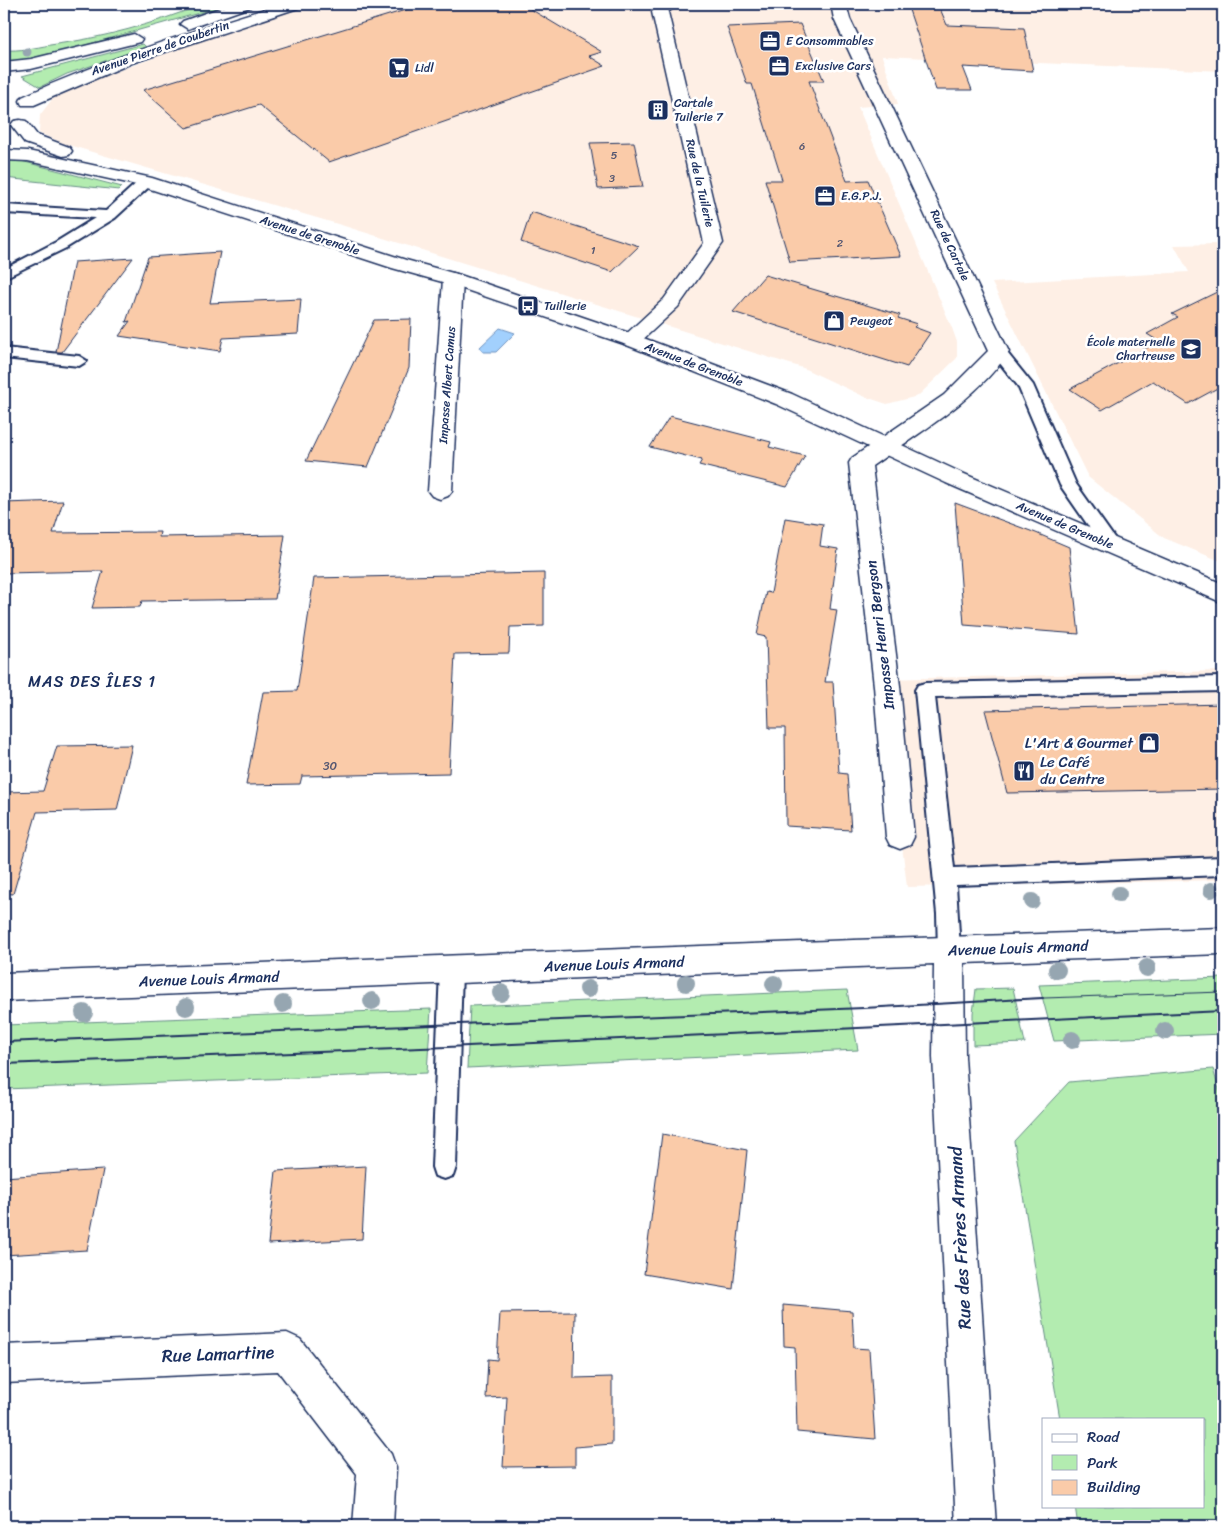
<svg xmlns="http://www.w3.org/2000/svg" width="1227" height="1530" viewBox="0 0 1227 1530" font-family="Sriracha,sans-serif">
<rect width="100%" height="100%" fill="#fff"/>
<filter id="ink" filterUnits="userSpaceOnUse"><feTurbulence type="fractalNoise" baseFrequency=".02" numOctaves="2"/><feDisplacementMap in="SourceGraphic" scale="10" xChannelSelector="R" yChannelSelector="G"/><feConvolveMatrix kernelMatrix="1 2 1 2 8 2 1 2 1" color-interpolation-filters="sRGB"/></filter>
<g filter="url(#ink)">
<!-- built -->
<g fill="#feefe5">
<polygon points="315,4 1223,4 1223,71 882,56 898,104 858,107 952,328 957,342 957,358 918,396 887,404 863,396 803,368 341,225 65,144 39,133 40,115 57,93 239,27"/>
<polygon points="1220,241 1223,241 1223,562 1164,538 1088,477 992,283 1189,272 1174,245 1220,244"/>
<polygon points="1223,671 1223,880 907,887 882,679"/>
</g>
<!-- green -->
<g fill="#b3ecb0" stroke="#678e87">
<path d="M203 4H231L58 53 4 64V50C19 51 35 48 50 45 103 38 154 24 203 4Z"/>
<polygon points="143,44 146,47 67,74 40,87 22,76"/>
<polygon points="4,160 21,161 122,187 119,190 4,178"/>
<polygon points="1223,978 1223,1034 1054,1041 1039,985"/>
<polygon points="1013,988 1025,1043 973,1045 973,1013 976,989"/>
<polygon points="847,990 858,1050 467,1068 470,1006"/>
<polygon points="431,1009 427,1073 4,1089 4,1025"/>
<polygon points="1213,1069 1223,1103 1223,1526 1078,1526 1075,1506 1203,1506 1203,1419 1060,1419 1014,1141 1069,1082"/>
</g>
<!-- water -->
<polygon fill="#a2d0fd" stroke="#6c90bd" points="500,328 515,333 496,352 483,352 480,347"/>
<!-- building -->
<g fill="#facba9" stroke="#1b2f5e">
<polygon points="425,4 522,4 602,52 589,56 605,66 329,162 259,105 186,128 143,90"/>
<polygon points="907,4 938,4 947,25 1024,28 1033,71 963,67 972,90 936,90"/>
<polygon points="800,24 824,81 809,81 847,181 868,180 901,256 790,262 765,180 782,180 752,84 747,84 727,27"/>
<polygon points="634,142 643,187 598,189 590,143"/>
<polygon points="531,212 639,246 612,272 521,242"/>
<polygon points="220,252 210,303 301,299 298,334 223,338 220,351 119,336 130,321 126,322 148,257"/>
<polygon points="133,258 62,352 56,352 74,262"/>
<polygon points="765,275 900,315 898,318 917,324 914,327 930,333 907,367 733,312"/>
<polygon points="1223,289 1223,385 1188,404 1153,381 1102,410 1070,389 1152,345 1148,343 1155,339 1147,334 1178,317 1172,314"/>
<polygon points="411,319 409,368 368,467 306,461 374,320"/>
<polygon points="670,416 771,442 769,447 805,456 787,487 699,465 702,460 650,447"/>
<polygon points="63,501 53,533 160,532 159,537 285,535 275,599 142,601 140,607 92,608 103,571 4,573 4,503"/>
<polygon points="955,503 1036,533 1069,547 1079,634 964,625"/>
<polygon points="785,518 823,524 820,546 838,549 830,609 837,610 825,682 833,682 839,773 847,774 851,830 786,826 785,728 769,728 766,637 757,635 766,592 771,593"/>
<polygon points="544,573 544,626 510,627 509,653 455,654 449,773 302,776 300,784 246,785 263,692 297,691 314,578"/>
<polygon points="1223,704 1223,789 1007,793 985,710"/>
<polygon points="132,745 117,810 37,812 13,894 4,893 4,792 43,791 57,746"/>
<polygon points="662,1134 747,1150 733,1289 644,1274"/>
<polygon points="366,1166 362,1239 268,1244 276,1171"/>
<polygon points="103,1170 87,1250 4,1255 4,1177"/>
<polygon points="783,1305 852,1311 854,1348 869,1349 875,1439 797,1432 795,1347 784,1346"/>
<polygon points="575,1312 574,1378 612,1377 612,1444 575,1447 575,1466 503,1467 507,1397 486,1398 488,1359 497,1360 500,1313"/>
</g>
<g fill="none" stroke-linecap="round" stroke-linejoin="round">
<!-- lane casing -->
<g stroke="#1b2f5e" stroke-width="4">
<g id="lane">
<polygon points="146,178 151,179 153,182 151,185 115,218 102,226 66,248 4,278 4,269 56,242 95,218 4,213 4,205 106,211 141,179"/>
<polygon points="999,347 1004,349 1033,385 1076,484 1115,539 1118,543 1115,547 1103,547 1060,485 1018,386 991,352"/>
<polygon points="4,348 79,356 87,361 79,366 4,358"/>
<polygon points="1223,677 1223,691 935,697 954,868 1223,857 1223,875 956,885 960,950 957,957 949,960 941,957 938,950 937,914 915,690 918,685 925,683"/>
<polygon points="451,960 459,963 462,970 456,1167 453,1176 444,1179 435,1176 432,1167 440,970 443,963"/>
</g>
</g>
<!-- street casing -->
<g stroke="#1b2f5e" stroke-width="3">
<g id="street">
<polygon points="231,4 253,4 250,7 193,27 188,29 180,24 183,21"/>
<polygon points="659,4 678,4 668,12 723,243 678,307 638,344 631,346 624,344 621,340 624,336 664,299 704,243 652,12"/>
<path d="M831 4H846L850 19 1009 352C975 401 920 432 872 466L900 686 914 837 910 845 900 849 890 845 886 837 874 686 849 463 852 458 944 395 988 351 834 19Z"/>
<polygon points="453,273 460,275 463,279 452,491 448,496 440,499 432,496 428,491 443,279 446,275"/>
<polygon points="1223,928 1223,954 964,963 965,1057 996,1526 956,1526 933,1057 934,964 4,1001 4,973 853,940"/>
<polygon points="287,1333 300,1339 391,1454 396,1468 393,1526 353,1526 357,1474 278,1371 4,1383 4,1345"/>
</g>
</g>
<!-- secondary casing -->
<g stroke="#1b2f5e" stroke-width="3">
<g id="secondary">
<path d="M281 4H304L301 7 132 63 34 105H22L20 101 22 97C106 59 193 31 281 4Z"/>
<polygon points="134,34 142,39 140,42 31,69 4,72 4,62 31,59"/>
<polygon points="20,120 26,121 37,135 69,147 72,151 69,155 63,156 25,143 11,125 14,121"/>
<polygon points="4,150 28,151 152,178 406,260 460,275 638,336 792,394 962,473 1223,584 1223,603 946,483 776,404 624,344 446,283 392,268 141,186 28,161 4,160"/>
</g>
</g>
<!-- lane -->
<use href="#lane" fill="#fff" fill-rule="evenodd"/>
<!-- street -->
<use href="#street" fill="#fff" fill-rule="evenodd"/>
<!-- secondary -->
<use href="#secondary" fill="#fff" fill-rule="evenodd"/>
<!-- tram-far1 -->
<polyline stroke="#1b2f5e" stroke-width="1" points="1015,999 1223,992"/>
<!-- tram -->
<g stroke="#1b2f5e" stroke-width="2">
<polyline points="4,1042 864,1008 1043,998"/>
<polyline points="4,1064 447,1047 1223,1011"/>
</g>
</g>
<!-- trees -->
<g fill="#96a6b1">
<circle cx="27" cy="52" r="4.5"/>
<circle cx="1211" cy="890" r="8"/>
<circle cx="1119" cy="894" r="8"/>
<circle cx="1032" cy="901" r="8"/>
<circle cx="1147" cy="968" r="9"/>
<circle cx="1057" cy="970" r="9"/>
<circle cx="686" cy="983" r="9"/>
<circle cx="774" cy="984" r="9"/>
<circle cx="588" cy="989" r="9"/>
<circle cx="501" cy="993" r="9"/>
<circle cx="372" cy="1001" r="9"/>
<circle cx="283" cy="1004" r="9"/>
<circle cx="186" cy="1007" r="9"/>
<circle cx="84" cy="1013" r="9"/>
<circle cx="1165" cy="1031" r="9"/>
<circle cx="1072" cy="1040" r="9"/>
</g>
</g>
<!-- icons -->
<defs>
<g id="office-square" transform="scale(1.125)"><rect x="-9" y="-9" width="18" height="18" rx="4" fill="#1b2f5e" stroke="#fff"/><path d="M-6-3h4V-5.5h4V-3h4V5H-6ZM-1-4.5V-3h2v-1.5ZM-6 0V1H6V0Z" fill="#fff"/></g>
<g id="supermarket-square" transform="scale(1.125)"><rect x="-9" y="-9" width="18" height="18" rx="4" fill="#1b2f5e" stroke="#fff"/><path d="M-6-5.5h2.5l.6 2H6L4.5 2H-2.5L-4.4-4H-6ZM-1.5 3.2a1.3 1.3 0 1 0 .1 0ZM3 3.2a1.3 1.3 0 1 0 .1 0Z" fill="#fff"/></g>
<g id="building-square" transform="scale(1.125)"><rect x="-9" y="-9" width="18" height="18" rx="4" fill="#1b2f5e" stroke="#fff"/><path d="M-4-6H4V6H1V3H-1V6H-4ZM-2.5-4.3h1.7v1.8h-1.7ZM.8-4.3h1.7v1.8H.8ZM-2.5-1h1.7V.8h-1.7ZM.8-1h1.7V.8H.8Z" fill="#fff"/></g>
<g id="bus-square" transform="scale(1.125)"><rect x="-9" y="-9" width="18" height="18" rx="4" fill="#1b2f5e" stroke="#fff"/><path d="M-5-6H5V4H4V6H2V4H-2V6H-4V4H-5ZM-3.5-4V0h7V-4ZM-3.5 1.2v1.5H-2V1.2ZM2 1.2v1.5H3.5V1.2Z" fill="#fff"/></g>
<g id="shop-square" transform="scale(1.125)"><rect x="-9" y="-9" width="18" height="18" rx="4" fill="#1b2f5e" stroke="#fff"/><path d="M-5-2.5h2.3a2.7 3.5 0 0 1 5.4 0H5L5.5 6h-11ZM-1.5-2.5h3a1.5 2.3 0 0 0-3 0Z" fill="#fff"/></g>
<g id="school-square" transform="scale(1.125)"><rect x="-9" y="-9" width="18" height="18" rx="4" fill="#1b2f5e" stroke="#fff"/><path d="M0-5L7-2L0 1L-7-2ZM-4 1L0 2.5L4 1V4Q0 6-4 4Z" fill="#fff"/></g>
<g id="restaurant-square" transform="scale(1.125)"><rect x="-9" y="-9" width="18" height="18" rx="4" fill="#1b2f5e" stroke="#fff"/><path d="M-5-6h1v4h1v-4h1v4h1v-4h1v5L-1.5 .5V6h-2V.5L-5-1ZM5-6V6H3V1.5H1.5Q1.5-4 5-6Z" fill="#fff"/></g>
</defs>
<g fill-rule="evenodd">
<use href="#office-square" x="770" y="41"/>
<use href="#office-square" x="779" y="66"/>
<use href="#supermarket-square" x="399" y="68"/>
<use href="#building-square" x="658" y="110"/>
<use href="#office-square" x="825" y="196"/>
<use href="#bus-square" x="528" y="306"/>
<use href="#shop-square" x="834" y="321"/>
<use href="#school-square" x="1191" y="349"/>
<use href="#shop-square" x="1149" y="743"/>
<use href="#restaurant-square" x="1024" y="771"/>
</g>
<g text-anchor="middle" stroke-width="5" stroke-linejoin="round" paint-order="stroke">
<!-- far-number labels -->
<g font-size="11" fill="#535671">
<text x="802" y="150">6</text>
<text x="614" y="159">5</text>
<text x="612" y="182">3</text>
<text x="840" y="247">2</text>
<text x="593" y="254">1</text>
</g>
<!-- far-poi labels -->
<g font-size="12" fill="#1b2f5e" stroke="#fff" text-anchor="start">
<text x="786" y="45">E Consommables</text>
<text x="795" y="70">Exclusive Cars</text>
<text x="415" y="72">Lidl</text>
<text x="674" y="107">Cartale<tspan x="674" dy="14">Tuilerie 7</tspan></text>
<text x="841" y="200">E.G.P.J.</text>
<text x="544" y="310">Tuillerie</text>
<text x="850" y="325">Peugeot</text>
<text x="1175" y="346" text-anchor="end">École maternelle<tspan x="1175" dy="14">Chartreuse</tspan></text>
</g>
<!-- far-street labels -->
<g font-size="12" fill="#1b2f5e" stroke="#fff">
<text transform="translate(160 48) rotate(-19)" y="4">Avenue Pierre de Coubertin</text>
<text transform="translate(700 183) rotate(77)" y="4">Rue de la Tuilerie</text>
<text transform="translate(310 235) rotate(18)" y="4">Avenue de Grenoble</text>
<text transform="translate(950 245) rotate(65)" y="4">Rue de Cartale</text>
<text transform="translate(694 364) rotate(21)" y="4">Avenue de Grenoble</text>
<text transform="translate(447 385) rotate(-86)" y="4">Impasse Albert Camus</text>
<text transform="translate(1065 525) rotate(23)" y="4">Avenue de Grenoble</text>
</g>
<!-- number labels -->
<g font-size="12" fill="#535671">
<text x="330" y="770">30</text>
</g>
<!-- street labels -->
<g font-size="15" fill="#1b2f5e" stroke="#fff">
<text transform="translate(880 635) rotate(-97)" y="5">Impasse Henri Bergson</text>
<text transform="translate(1018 948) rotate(-2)" y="5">Avenue Louis Armand</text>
<text transform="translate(614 964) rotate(-2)" y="5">Avenue Louis Armand</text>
<text transform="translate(209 979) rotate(-2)" y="5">Avenue Louis Armand</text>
</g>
<!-- poi labels -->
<g font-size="15" fill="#1b2f5e" stroke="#fff" text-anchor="end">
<text x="1133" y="748">L'Art &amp; Gourmet</text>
<text x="1040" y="767" text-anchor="start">Le Café<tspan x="1040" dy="17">du Centre</tspan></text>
</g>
<!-- neighbourhood labels -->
<g font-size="16" letter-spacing="1" fill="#1b2f5e" stroke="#fff">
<text x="92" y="687">MAS DES ÎLES 1</text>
</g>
<!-- near-street labels -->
<g font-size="18" fill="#1b2f5e" stroke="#fff">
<text transform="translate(960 1238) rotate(-93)" y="6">Rue des Frères Armand</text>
<text transform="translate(218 1354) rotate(-2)" y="6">Rue Lamartine</text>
</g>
</g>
<!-- margin -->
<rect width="1227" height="1530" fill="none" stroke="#fff" stroke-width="20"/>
<rect x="10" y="10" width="1207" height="1510" fill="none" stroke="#1b2f5e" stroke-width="2" filter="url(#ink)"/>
<!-- legend -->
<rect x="1042" y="1418" width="162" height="90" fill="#ffffff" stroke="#a4acbf"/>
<rect x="1052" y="1434" width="25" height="8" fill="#ffffff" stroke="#a4acbf"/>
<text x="1087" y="1442" font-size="15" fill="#1b2f5e">Road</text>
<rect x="1052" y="1455" width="25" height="15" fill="#b3ecb0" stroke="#a4acbf"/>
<text x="1087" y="1468" font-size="15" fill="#1b2f5e">Park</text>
<rect x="1052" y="1480" width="25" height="15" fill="#facba9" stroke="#a4acbf"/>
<text x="1087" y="1492" font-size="15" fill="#1b2f5e">Building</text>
</svg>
